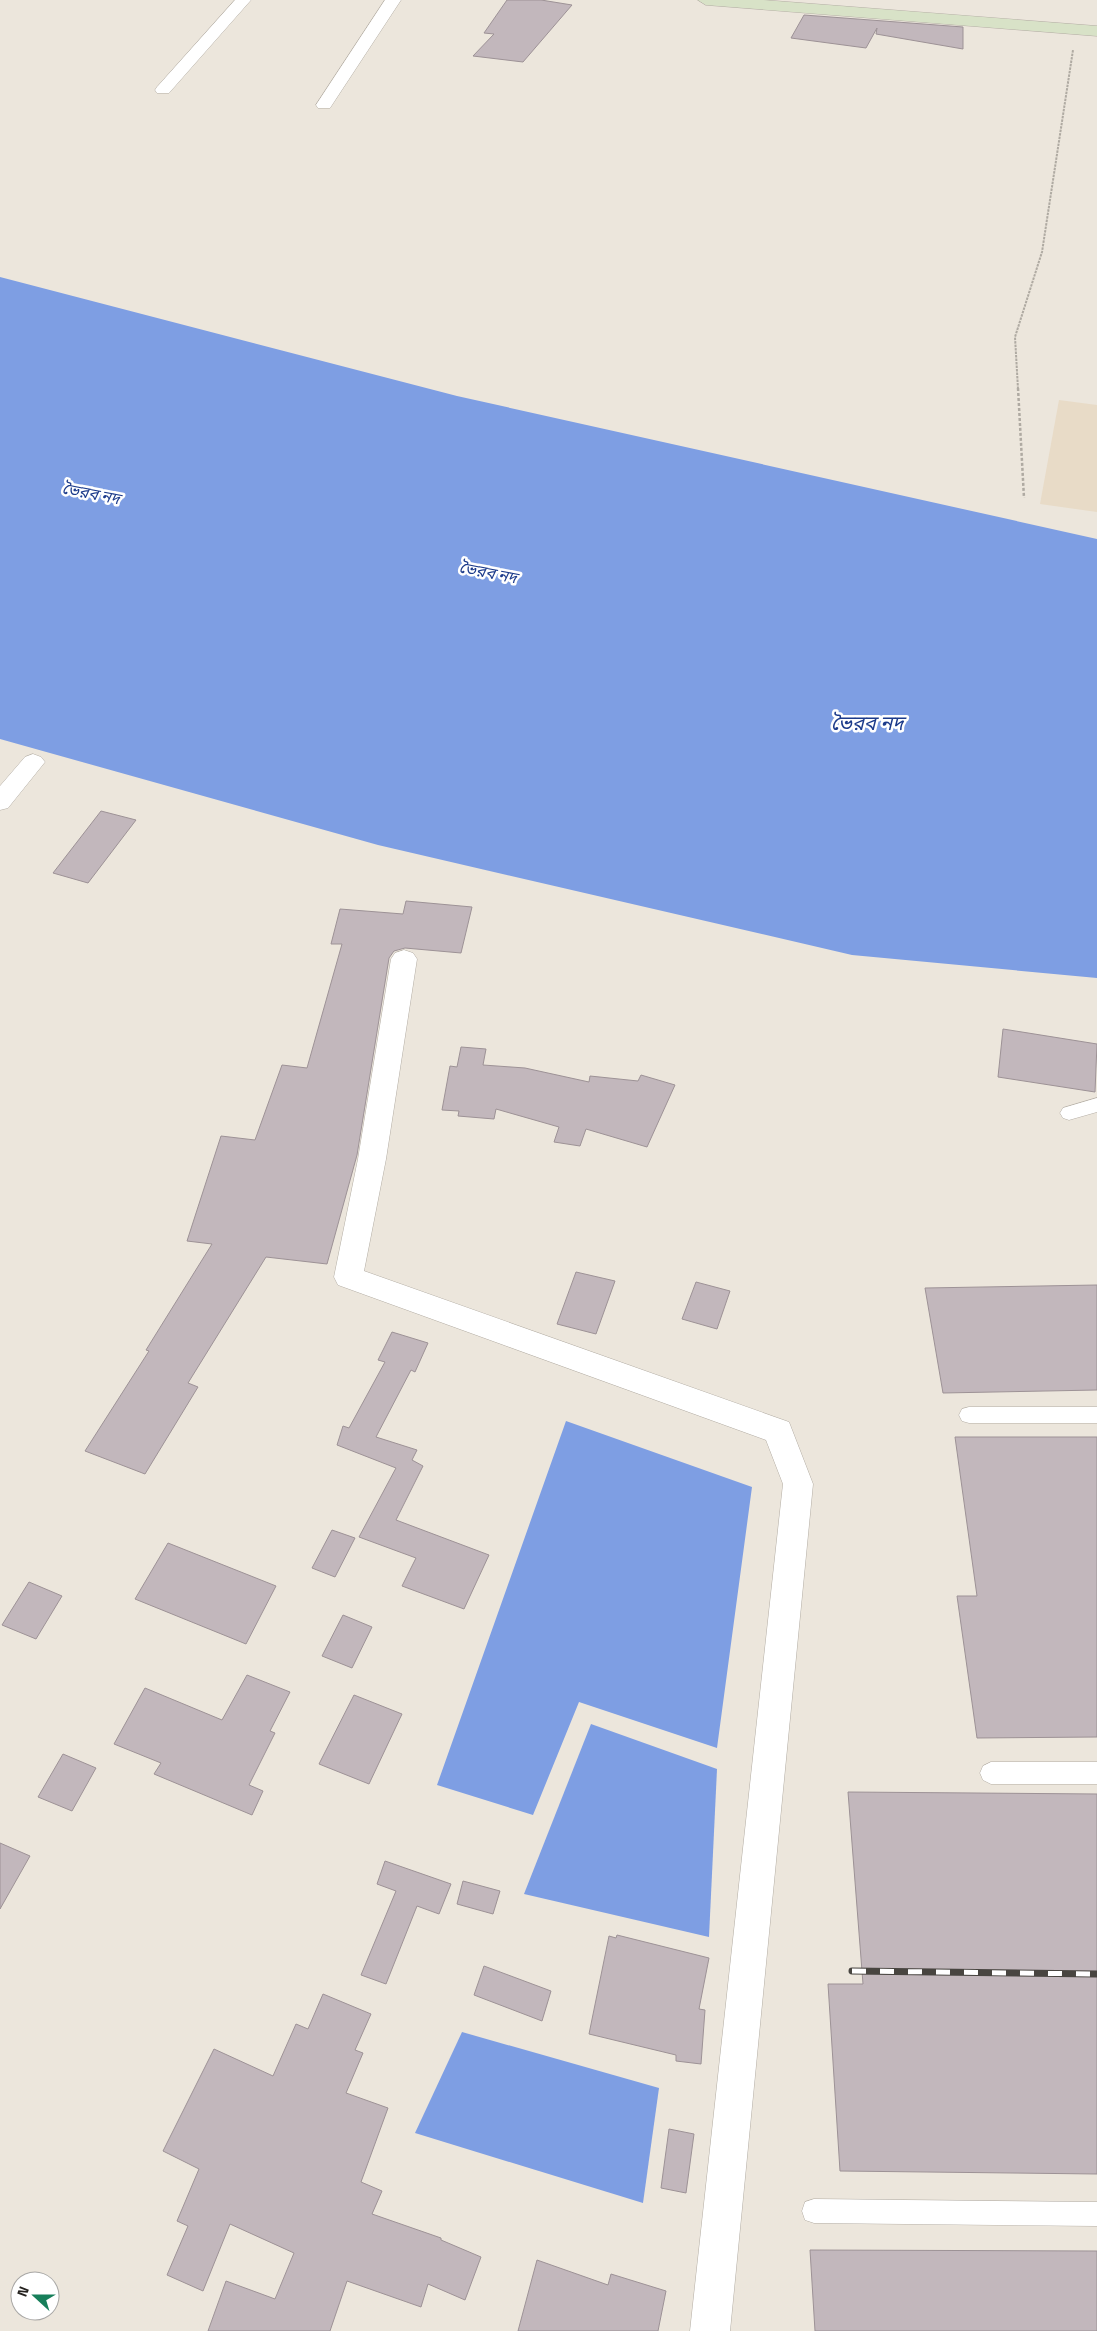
<svg xmlns="http://www.w3.org/2000/svg" width="1097" height="2331" viewBox="0 0 1097 2331" font-family="'Titillium Web','Noto Sans Bengali',sans-serif">
<rect width="100%" height="100%" fill="#ece6dc"/>
<!-- industrial -->
<polygon fill="#e8dbc7" points="1059,400 1097,405 1097,512 1040,504"/>
<!-- water -->
<g fill="#7e9ee3">
<polygon points="0,277 457,396 1097,539 1097,978 852,955 378,845 0,739"/>
<polygon points="566,1421 752,1487 717,1748 579,1702 533,1815 437,1785"/>
<polygon points="591,1724 717,1769 709,1937 524,1894"/>
<polygon points="462,2032 659,2088 643,2203 415,2133"/>
</g>
<!-- building -->
<g fill="#c2b7bc" stroke="#9d9296">
<polygon points="507,0 541,0 572,5 523,62 473,56 494,34 484,33"/>
<polygon points="804,15 963,27 963,49 876,34 877,28 866,48 791,38"/>
<polygon points="101,811 136,820 88,883 53,873"/>
<polygon points="406,901 472,907 461,953 405,948 394,951 389,958 357,1155 327,1264 266,1257 188,1383 198,1387 145,1474 85,1451 149,1351 146,1350 212,1244 187,1241 221,1136 255,1140 282,1065 307,1068 342,944 331,944 340,909 403,914"/>
<polygon points="1003,1029 1097,1044 1095,1092 998,1077"/>
<polygon points="461,1047 486,1049 483,1065 525,1068 589,1082 590,1076 638,1081 641,1075 675,1085 647,1147 586,1129 580,1146 554,1142 559,1127 496,1109 494,1119 458,1116 459,1111 442,1110 450,1066 457,1067"/>
<polygon points="576,1272 615,1281 596,1334 557,1324"/>
<polygon points="696,1282 730,1291 717,1329 682,1319"/>
<polygon points="1097,1285 1097,1390 943,1393 925,1288"/>
<polygon points="392,1332 428,1343 415,1372 411,1370 376,1437 417,1450 412,1460 423,1466 396,1520 489,1555 464,1609 402,1586 416,1558 359,1537 396,1468 337,1445 343,1426 349,1428 385,1362 378,1360"/>
<polygon points="955,1437 1097,1437 1097,1737 977,1738 957,1596 977,1596"/>
<polygon points="332,1530 355,1538 335,1577 312,1568"/>
<polygon points="168,1543 276,1586 246,1644 135,1599"/>
<polygon points="29,1582 62,1596 36,1639 2,1625"/>
<polygon points="343,1615 372,1627 352,1668 322,1656"/>
<polygon points="247,1675 290,1692 270,1731 275,1733 249,1785 263,1791 252,1815 154,1774 161,1763 114,1744 145,1688 222,1720"/>
<polygon points="354,1695 402,1714 369,1784 319,1764"/>
<polygon points="63,1754 96,1768 72,1811 38,1797"/>
<polygon points="848,1792 1097,1794 1097,2174 840,2171 828,1984 863,1984"/>
<polygon points="0,1843 30,1856 0,1909"/>
<polygon points="385,1861 451,1884 439,1914 417,1906 386,1984 361,1975 396,1891 377,1884"/>
<polygon points="463,1881 500,1891 493,1914 457,1904"/>
<polygon points="617,1935 709,1958 699,2009 705,2010 701,2064 676,2061 676,2055 589,2034 609,1936 616,1938"/>
<polygon points="484,1966 551,1991 542,2021 474,1995"/>
<polygon points="323,1994 371,2014 355,2050 363,2053 346,2093 388,2108 361,2182 382,2191 372,2214 441,2238 441,2240 481,2257 465,2300 428,2284 421,2307 347,2281 330,2331 208,2331 226,2281 275,2299 294,2253 230,2224 203,2291 167,2275 188,2226 177,2221 199,2169 163,2151 214,2049 273,2076 296,2024 308,2029"/>
<polygon points="669,2129 694,2134 686,2193 661,2188"/>
<polygon points="810,2250 1097,2251 1097,2331 815,2331"/>
<polygon points="537,2260 608,2285 611,2274 666,2291 658,2331 518,2331"/>
</g>
<g fill="none" stroke-linecap="round" stroke-linejoin="round">
<!-- lane casing -->
<g stroke="#b3ada4" stroke-width="1">
<g id="lane">
<polygon points="1097,1098 1097,1112 1069,1120 1063,1118 1060,1113 1063,1108"/>
<polygon points="969,1407 1097,1407 1097,1423 969,1423 962,1421 959,1415 962,1409"/>
<polygon points="991,1762 1097,1762 1097,1784 991,1784 983,1780 980,1773 983,1766"/>
<polygon points="814,2199 1097,2202 1097,2226 814,2223 805,2220 802,2211 805,2202"/>
</g>
</g>
<!-- street casing -->
<g stroke="#b3ada4" stroke-width="1">
<g id="street">
<polygon points="235,0 251,0 169,93 157,93 155,90 157,87"/>
<polygon points="385,0 401,0 330,108 318,108 316,105"/>
<polygon points="33,754 41,757 45,762 8,808 0,810 0,786 25,757"/>
<polygon points="404,950 413,953 417,959 386,1159 364,1271 789,1422 813,1484 730,2331 690,2331 783,1484 766,1440 338,1285 334,1277 358,1159 391,959 395,953"/>
</g>
</g>
<!-- secondary casing -->
<g stroke="#b3ada4" stroke-width="1">
<polygon id="secondary" points="698,0 763,0 1097,26 1097,36 706,5"/>
</g>
<!-- path-far1 -->
<polyline stroke="#afaaa2" stroke-width="2" stroke-dasharray="2.5 1" stroke-linecap="butt" points="1018,389 1015,337 1042,252 1073,50"/>
<!-- path -->
<polyline stroke="#afaaa2" stroke-width="2.5" stroke-dasharray="3 2" stroke-linecap="butt" points="1018,388 1024,498"/>
<!-- lane -->
<use href="#lane" fill="#fff" fill-rule="evenodd"/>
<!-- street -->
<use href="#street" fill="#fff" fill-rule="evenodd"/>
<!-- secondary -->
<use href="#secondary" fill="#d8e2c7" fill-rule="evenodd"/>
<!-- rail casing -->
<g stroke="#484540" stroke-width="7">
<polyline id="rail" points="852,1971 1097,1974"/>
</g>
<!-- rail -->
<use href="#rail" stroke="#fff" stroke-width="5" stroke-dasharray="14" stroke-linecap="butt"/>
</g>
<g text-anchor="middle" stroke-width="5" stroke-linejoin="round" paint-order="stroke">
<!-- far-water labels -->
<g font-size="16" font-style="italic" fill="#1c3b8b" stroke="#fff">
<text transform="translate(91 493) rotate(11)" y="6">ভৈরব নদ</text>
<text transform="translate(488 572) rotate(11)" y="6">ভৈরব নদ</text>
</g>
<!-- water labels -->
<g font-size="20" font-style="italic" fill="#1c3b8b" stroke="#fff">
<text x="867" y="730">ভৈরব নদ</text>
</g>
</g>
<!-- north arrow -->
<g transform="translate(35 2296) rotate(291)"><circle r="24" fill="#ffffff" stroke="#a8a7a5"/>
<path d="M0-4L9 19L0 12L-9 19Z" fill="#177f5a"/>
<text y="-8" font-size="14" font-weight="bold" text-anchor="middle" fill="#25221f">N</text>
</g>
</svg>
